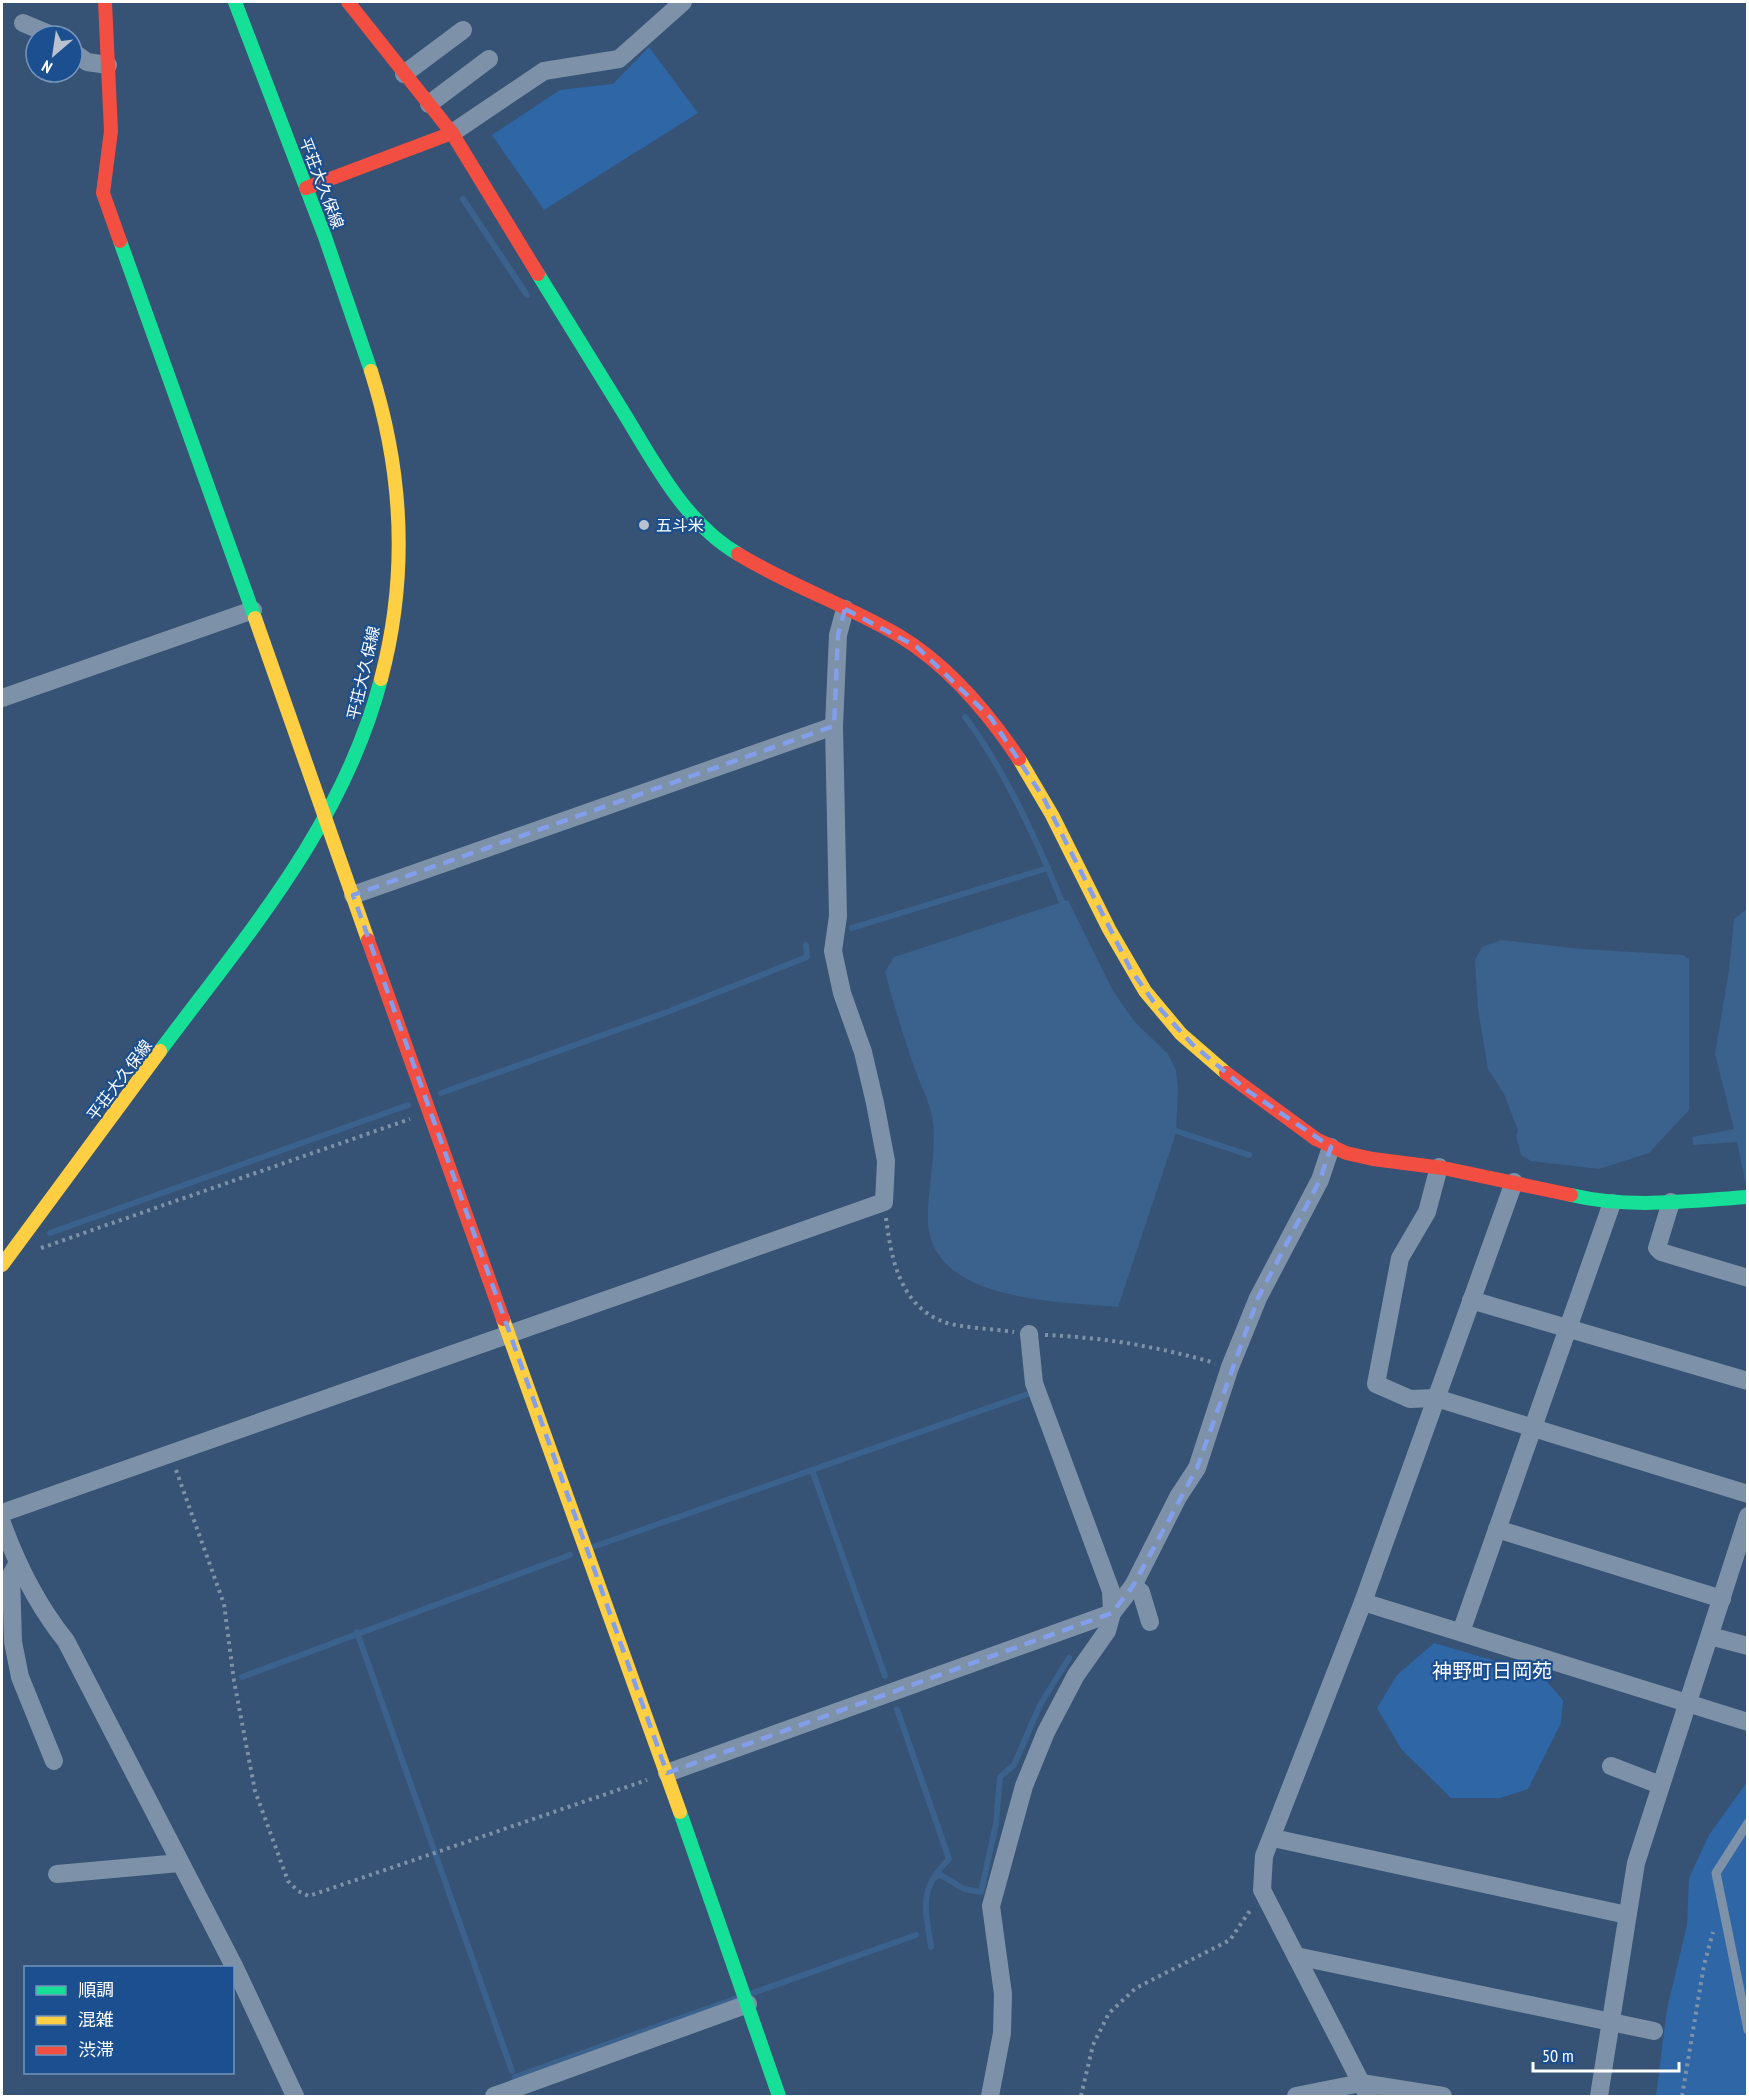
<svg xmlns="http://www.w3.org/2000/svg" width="1749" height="2098" viewBox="0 0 1749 2098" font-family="'PT Sans Narrow','Noto Sans JP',sans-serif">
<rect width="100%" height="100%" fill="#365274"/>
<!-- green -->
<g fill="#2f66a5">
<polygon points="649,47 698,113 544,210 492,135 560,90 613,84"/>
<polygon points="1434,1643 1540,1674 1563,1700 1561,1723 1528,1789 1500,1798 1451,1798 1402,1750 1377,1708 1397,1675"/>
<polygon points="1747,1782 1747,2096 1656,2096 1667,2009 1687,1925 1689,1878 1709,1835"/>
</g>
<!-- water -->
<g fill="#3b618d">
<path d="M1068 900 1113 991 1135 1022 1168 1054 1176 1070 1178 1088 1176 1133 1118 1307C1060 1301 931 1303 928 1221 927 1186 938 1151 932 1116 928 1099 919 1081 913 1064 903 1034 893 1003 885 972L894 957Z"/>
<polygon points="1747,909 1748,1181 1745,1181 1737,1142 1693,1145 1692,1137 1734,1129 1715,1054 1729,970 1734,919"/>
<polygon points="1501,940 1582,949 1683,955 1689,959 1689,1110 1649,1153 1599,1169 1531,1161 1521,1155 1516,1136 1518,1130 1504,1094 1488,1069 1478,1009 1475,960 1482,947"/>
</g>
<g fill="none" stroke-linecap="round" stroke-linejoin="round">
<!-- stream -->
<g stroke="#3b618d" stroke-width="6">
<polyline points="463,199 527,295"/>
<path d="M965 717C1004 768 1038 843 1062 902"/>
<polyline points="852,928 1048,868"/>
<polyline points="441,1093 670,1011 807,957 806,945"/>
<polyline points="1176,1131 1249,1155"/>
<polyline points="50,1233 408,1105"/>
<polyline points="812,1470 885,1676"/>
<polyline points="593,1547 1028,1394"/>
<polyline points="357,1632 512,2071"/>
<polyline points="242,1677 570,1555"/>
<path d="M897 1709 949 1859C918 1890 925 1906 931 1947"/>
<polyline points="936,1877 939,1874 964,1889 981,1892 996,1824 1000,1777 1014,1765 1040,1705 1069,1658"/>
<polyline points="750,1994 916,1935"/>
<polyline points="515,2077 740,1997"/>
</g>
<!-- path -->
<g stroke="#7d92a8" stroke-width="4" stroke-dasharray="3 4.5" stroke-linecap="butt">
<path d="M886 1218C891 1258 900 1306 944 1322 961 1328 995 1329 1014 1332"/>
<polyline points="41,1248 410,1119"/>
<path d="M1045 1335C1103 1337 1159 1347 1215 1363"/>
<polyline points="176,1470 224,1604 234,1681 255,1791 288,1881 298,1891 309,1896 647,1780"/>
<polyline points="1081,2096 1093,2045 1109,2013 1136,1988 1230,1940 1251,1909"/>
<polyline points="1682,2096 1704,1965 1713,1932"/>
</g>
<!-- lane -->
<polyline stroke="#7d92a8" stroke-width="9" points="1748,1823 1716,1873 1748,2030"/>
<!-- street -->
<g stroke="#7d92a8" stroke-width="18">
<polyline points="23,23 54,36"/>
<polyline points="72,51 87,62 108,65"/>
<polyline points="404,74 463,30"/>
<polyline points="429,104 489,59"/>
<polyline points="452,133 544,71 619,59 683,2"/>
<polyline points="2,698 253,610"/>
<polyline points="353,895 834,726"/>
<polyline points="1439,1167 1427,1212 1400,1258 1376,1384 1410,1399 1436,1398 1748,1494"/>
<polyline points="1671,1202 1657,1248 1661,1252 1748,1278"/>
<polyline points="1471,1300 1748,1381"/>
<polyline points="2,1513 884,1202 886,1161 875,1103 863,1052 842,993 833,951 838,916 834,726 838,635 845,609"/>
<path d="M2 1523C18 1567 37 1605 66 1641L235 1968 295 2096"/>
<polyline points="1497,1529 1722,1599"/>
<polyline points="17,1564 11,1575 13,1642 20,1677 54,1761"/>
<polyline points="1133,1586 1141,1592 1150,1622"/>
<polyline points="1363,1602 1748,1722"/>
<polyline points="1461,1632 1612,1203"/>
<polyline points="1710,1636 1748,1646"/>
<polyline points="1611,1766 1660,1785"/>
<polyline points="667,1773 1112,1613 1111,1591 1034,1383 1029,1334"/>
<polyline points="1273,1838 1627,1915"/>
<polyline points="57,1874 180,1863"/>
<polyline points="1296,1956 1654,2031"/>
<polyline points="494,2096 748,2004"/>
<polyline points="990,2096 1002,2033 1003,1994 991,1906 1024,1786 1046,1732 1076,1675 1107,1631 1112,1613 1133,1586 1178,1497 1197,1468 1230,1367 1258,1298 1320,1180 1331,1147"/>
<polyline points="1296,2096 1361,2083 1443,2096"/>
<polyline points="1368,2096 1262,1890 1264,1856 1363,1602 1514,1182"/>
<polyline points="1599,2096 1636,1863 1748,1516"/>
</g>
<!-- fast -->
<g stroke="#16e098" stroke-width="14">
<polyline points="235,2 325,237 371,371"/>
<polyline points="120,241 255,618"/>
<path d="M538 274C566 319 594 364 622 410 654 462 684 522 738 554"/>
<path d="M160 1051C248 933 343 825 381 679"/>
<path d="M1571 1195C1630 1209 1688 1201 1748 1197"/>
<polyline points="680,1812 779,2096"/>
</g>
<!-- slow -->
<g stroke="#ffcf43" stroke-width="14">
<path d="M371 371C403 472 408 577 381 679"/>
<polyline points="255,618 368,940"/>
<polyline points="1019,759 1052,815 1109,929 1145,991 1181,1034 1226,1073"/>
<polyline points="2,1265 160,1051"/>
<polyline points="503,1319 680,1812"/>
</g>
<!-- jam -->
<g stroke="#f24e42" stroke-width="14">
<polyline points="105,2 111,131 103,193 120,241"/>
<polyline points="348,2 452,133 538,274"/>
<polyline points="306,188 452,133"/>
<path d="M738 554C789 585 846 605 898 635 948 665 987 711 1019 759"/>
<polyline points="368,940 503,1319"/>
<polyline points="1226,1073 1316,1139 1346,1153 1373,1159 1443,1168 1571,1195"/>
</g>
</g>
<!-- marked area -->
<path fill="none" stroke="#839eea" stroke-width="4.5" stroke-dasharray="12 8" stroke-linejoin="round" d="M845 609 917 647 991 718 1043 797 1131 970 1153 1001 1192 1044 1248 1091 1331 1147 1320 1180 1258 1298 1197 1468 1133 1586 1112 1613 667 1773 353 895 834 726 838 635Z"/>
<!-- markers -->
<circle fill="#b9c2ce" stroke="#1b4f8f" stroke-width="2" cx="644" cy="525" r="6"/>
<g text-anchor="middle" stroke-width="4.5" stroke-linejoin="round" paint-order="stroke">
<!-- street labels -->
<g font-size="16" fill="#fff" stroke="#1b4f8f">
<text transform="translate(322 183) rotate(69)" y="6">平荘大久保線</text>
<text transform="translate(363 673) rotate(-77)" y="6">平荘大久保線</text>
<text transform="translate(119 1080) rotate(-53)" y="6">平荘大久保線</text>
</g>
<!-- poi labels -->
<g font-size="16" fill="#fff" stroke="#1b4f8f" text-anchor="start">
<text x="656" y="531">五斗米</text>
</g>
<!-- quarter labels -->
<g font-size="20" fill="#fff" stroke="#1b4f8f">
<text x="1492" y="1678">神野町日岡苑</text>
</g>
</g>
<!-- border -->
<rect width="1749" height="2098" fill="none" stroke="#ffffff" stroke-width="6"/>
<!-- legend -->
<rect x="24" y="1966" width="210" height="108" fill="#1b4f8f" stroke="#7695bc" stroke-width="1.5"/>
<rect x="36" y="1986" width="30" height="9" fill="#16e098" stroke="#7695bc" stroke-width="1.5"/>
<text x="78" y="1996" font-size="18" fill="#ffffff">順調</text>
<rect x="36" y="2016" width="30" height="9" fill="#ffcf43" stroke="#7695bc" stroke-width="1.5"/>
<text x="78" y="2026" font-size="18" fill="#ffffff">混雑</text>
<rect x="36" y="2046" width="30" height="9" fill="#f24e42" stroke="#7695bc" stroke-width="1.5"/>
<text x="78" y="2056" font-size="18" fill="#ffffff">渋滞</text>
<!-- north arrow -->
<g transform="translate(54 54) rotate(209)"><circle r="28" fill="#1b4f8f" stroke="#7695bc" stroke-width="1.5"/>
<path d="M0-4.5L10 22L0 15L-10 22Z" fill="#b9c2ce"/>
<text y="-9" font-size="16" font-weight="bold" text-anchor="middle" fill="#ffffff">N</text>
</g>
<!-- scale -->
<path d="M1533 2062v9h146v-9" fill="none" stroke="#ffffff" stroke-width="3"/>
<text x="1542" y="2062" font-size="18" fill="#ffffff" stroke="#1b4f8f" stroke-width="4.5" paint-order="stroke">50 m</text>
</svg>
